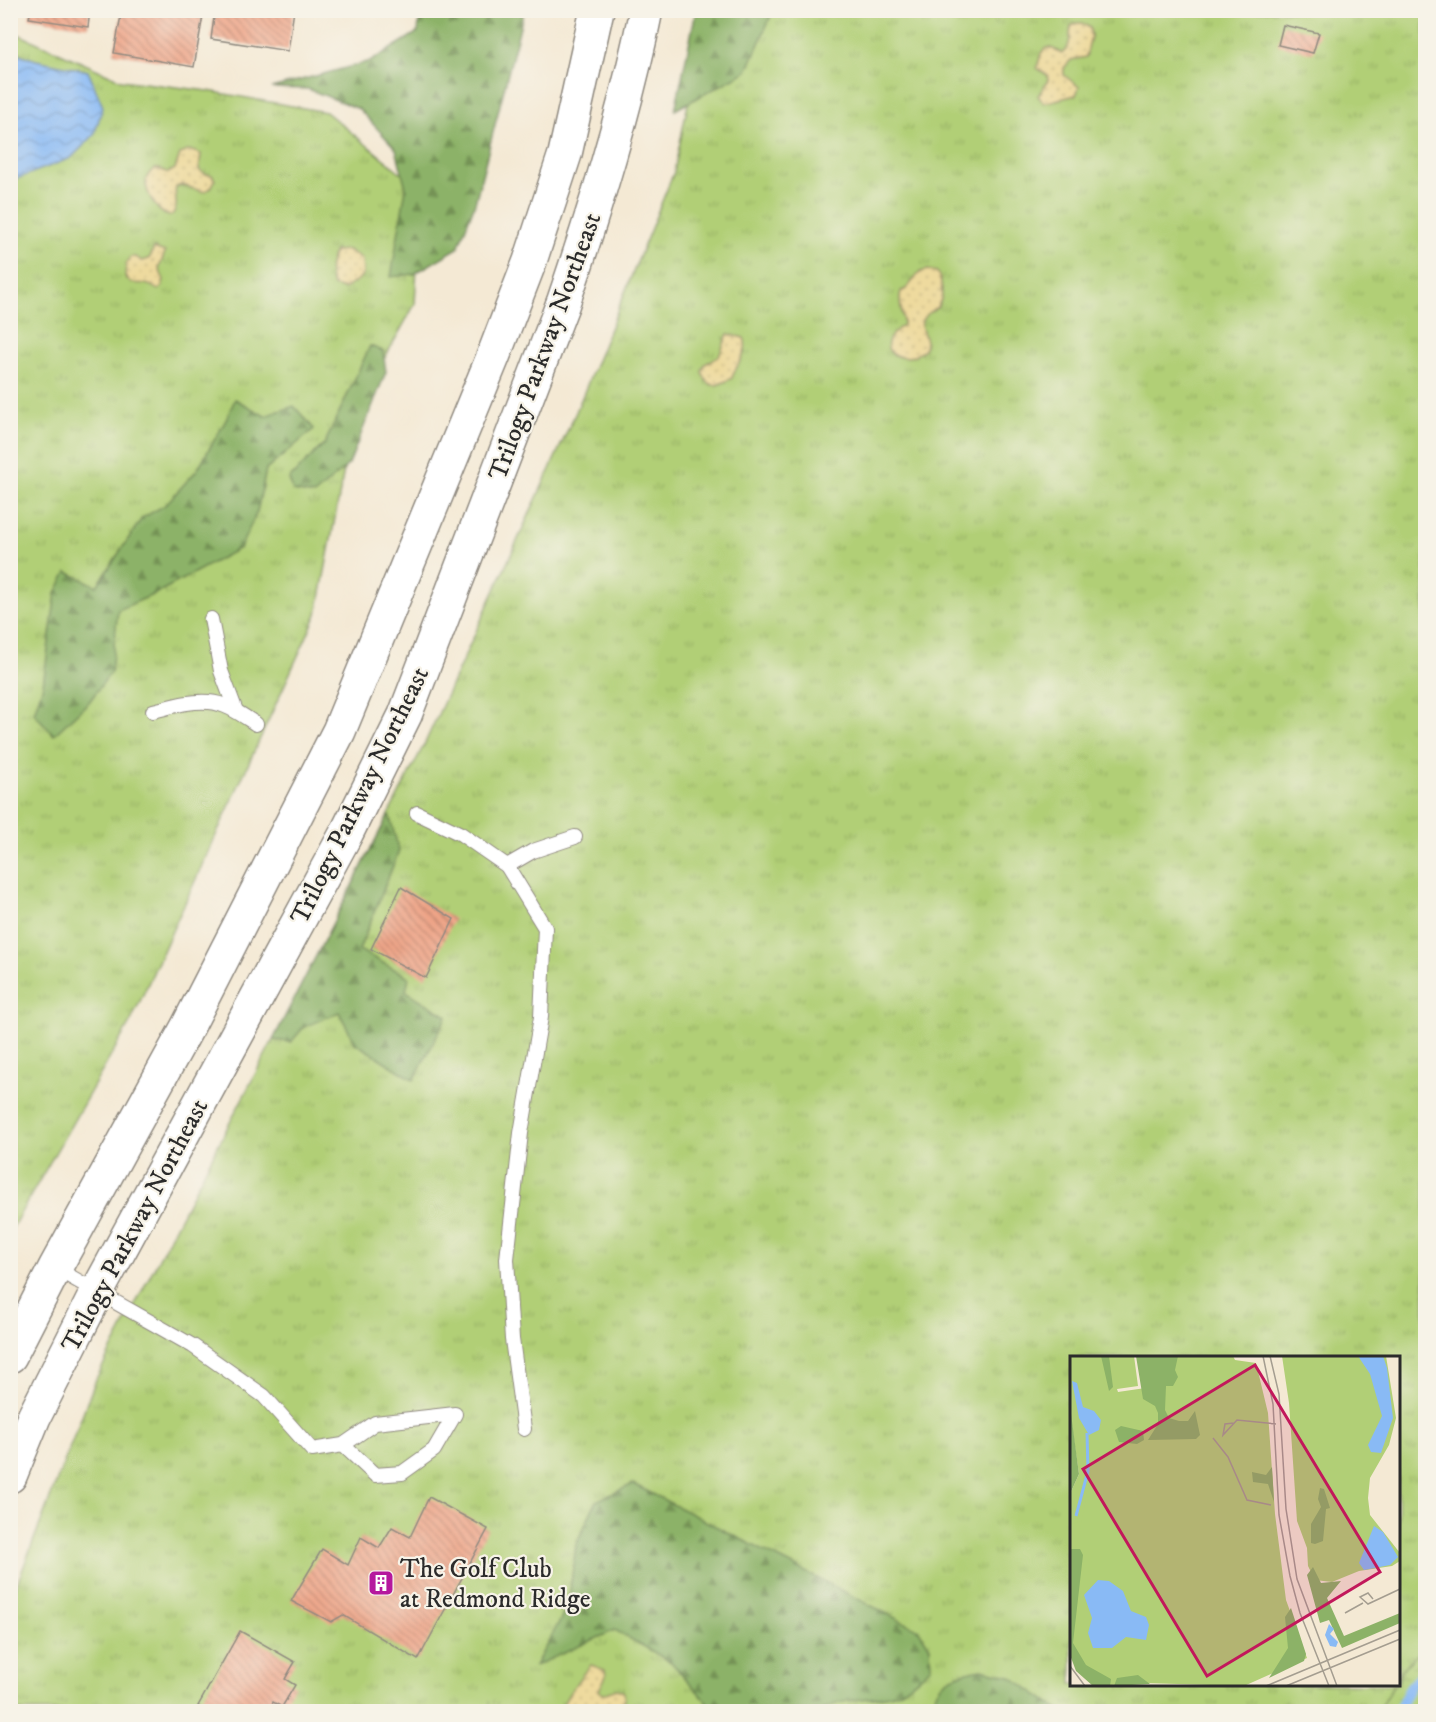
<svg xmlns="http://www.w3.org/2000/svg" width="1436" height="1722" viewBox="0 0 1436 1722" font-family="'IM FELL DW Pica',serif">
<defs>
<pattern id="grass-tufts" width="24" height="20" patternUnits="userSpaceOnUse" patternTransform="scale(1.5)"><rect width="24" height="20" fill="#b1cf76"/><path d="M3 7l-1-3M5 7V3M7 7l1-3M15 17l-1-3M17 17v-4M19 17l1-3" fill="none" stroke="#98b266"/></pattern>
<pattern id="forest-firs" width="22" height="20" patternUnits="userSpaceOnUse" patternTransform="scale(1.5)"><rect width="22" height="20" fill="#8cb267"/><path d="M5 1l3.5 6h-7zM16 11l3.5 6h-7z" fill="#739155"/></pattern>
<pattern id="wetland-marsh" width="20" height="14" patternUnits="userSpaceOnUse" patternTransform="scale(1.5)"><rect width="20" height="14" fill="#b1cf76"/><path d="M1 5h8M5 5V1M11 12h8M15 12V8" fill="none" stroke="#98b266"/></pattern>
<pattern id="sand-dots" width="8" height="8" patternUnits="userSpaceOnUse" patternTransform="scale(1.5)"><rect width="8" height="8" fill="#eeda9e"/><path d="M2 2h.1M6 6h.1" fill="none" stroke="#cb8" stroke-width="1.8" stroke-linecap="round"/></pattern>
<pattern id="water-waves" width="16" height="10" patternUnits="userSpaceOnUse" patternTransform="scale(1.5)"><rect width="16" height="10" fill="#89baf5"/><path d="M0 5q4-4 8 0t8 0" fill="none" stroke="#7097c7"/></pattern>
<pattern id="building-back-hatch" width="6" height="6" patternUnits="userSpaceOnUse" patternTransform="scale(1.5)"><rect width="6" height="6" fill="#eea487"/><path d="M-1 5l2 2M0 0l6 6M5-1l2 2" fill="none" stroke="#c1866f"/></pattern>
</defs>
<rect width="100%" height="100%" fill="#f7f3e8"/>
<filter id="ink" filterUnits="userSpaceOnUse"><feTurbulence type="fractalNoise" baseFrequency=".0167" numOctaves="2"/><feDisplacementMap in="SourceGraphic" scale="12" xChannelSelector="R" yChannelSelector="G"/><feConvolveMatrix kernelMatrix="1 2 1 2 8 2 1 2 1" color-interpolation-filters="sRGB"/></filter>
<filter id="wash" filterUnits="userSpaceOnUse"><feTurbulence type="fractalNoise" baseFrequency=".008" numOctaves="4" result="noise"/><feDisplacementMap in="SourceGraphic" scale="24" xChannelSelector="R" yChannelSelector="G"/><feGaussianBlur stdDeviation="1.35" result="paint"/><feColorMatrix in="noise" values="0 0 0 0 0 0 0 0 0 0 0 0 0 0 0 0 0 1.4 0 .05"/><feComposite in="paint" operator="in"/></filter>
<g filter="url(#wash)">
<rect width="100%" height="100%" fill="#f4e9d4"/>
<!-- grass -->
<g fill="url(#grass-tufts)" stroke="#6e7d50" stroke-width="1.5" fill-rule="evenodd">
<path d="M707 11H1425V1711H11L10 1602 96 1379 273 1040 425 743 576 412 674 172ZM1072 1358H1398V1684H1072Z"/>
<polygon points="11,31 121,80 208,91 326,112 421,189 415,304 355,411 317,614 131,1021 11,1230"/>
</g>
<!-- forest -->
<g fill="url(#forest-firs)" stroke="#5c6e49" stroke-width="1.5">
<polygon points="420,11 524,11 475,203 458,248 414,274 391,277 406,188 396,149 359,109 308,89 271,88 371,61 418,32"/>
<polygon points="696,11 773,11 747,71 675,110"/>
<polygon points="370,346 383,351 386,372 349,464 314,495 293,491 289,479 325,443"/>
<polygon points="235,399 265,416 294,406 314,429 266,470 257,512 240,548 157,593 118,610 111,672 89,702 54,735 34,713 43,685 56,593 67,572 97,586 142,518 165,505 197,470 226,420"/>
<polygon points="389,814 399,851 359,950 409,977 406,991 447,1016 414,1080 355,1043 339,1012 304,1027 291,1042 273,1040"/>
<path d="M633 1484 919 1630 930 1647 931 1667C921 1675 911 1686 901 1691 879 1702 845 1695 822 1711L716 1712 671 1662 615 1630 535 1666 568 1606 576 1545 596 1501Z"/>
<path d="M982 1669 1010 1676 1061 1711H928C939 1678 949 1675 982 1669Z"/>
</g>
<!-- wetland -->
<polygon fill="url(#wetland-marsh)" stroke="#6e7d50" stroke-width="1.5" points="1425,1647 1425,1706 1422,1711 1378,1711 1393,1685 1398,1684 1400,1671"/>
<!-- sand -->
<g fill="url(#sand-dots)" stroke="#8c8264" stroke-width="1.5">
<path d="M1077 23H1082L1090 28 1091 36 1086 57 1071 60 1064 68V75L1079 87 1076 95 1044 103 1038 96 1048 80 1047 75 1037 68 1041 53 1046 48H1051L1062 53C1072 47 1069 36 1071 26Z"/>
<path d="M189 150 201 154 199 170 205 174 212 175 215 180 211 188 204 192 182 185 176 187C173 198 181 206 171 216 159 216 146 194 146 182 146 176 150 172 154 169H160L168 173 175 169 180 154Z"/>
<path d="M154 248 165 252 159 269 164 280 162 287 159 290C155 289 153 286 149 285 139 280 135 289 125 277L126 264 130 257H136L142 261C152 259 150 256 154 248Z"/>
<path d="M348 250 362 259 363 274 358 280 344 289 333 286C328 273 328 263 335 251Z"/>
<path d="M928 270 937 272C942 281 945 298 937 307 933 310 929 312 925 316 914 328 933 339 923 350 907 367 865 352 903 325 904 313 897 303 901 291L906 289 920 272Z"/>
<path d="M728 334 744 338C750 352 736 364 732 378 718 386 708 391 702 371L705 364 719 356Z"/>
<path d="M591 1665 605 1670 606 1676 599 1690 602 1694 617 1689 624 1692 625 1700 623 1705 609 1711H561C562 1701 583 1673 591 1665Z"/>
</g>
<!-- water -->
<polygon fill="url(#water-waves)" stroke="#5a7290" stroke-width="1.5" points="11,51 36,60 88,71 103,107 94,135 71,158 11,181"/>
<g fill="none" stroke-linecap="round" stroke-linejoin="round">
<!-- stream -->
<polyline stroke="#89baf5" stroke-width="9" points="1397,1712 1411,1685 1426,1669"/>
</g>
<g id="blocks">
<!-- building -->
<g fill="url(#building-back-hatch)">
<polygon points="31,10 90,10 88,27 29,18"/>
<polygon points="122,10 204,10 194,67 114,53"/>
<polygon points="215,10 294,10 288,51 211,39"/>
<polygon points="1283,25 1319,33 1313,53 1278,45"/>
<polygon points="401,887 454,919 426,978 371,949"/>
<polygon points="429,1497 488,1529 418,1660 343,1615 331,1622 291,1601 322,1549 348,1565 361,1537 379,1548 392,1527 410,1537"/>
<polygon points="240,1631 295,1662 285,1679 295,1685 282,1707 273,1702 268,1712 208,1712 198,1706"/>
</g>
</g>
</g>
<g filter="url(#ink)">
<use href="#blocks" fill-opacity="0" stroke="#908a80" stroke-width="1.5"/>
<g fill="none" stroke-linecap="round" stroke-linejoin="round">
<!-- service casing -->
<g stroke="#908a80" stroke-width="16">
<g id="service">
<polyline points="211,619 221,671 236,711"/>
<path d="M153 711C170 707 191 700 209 702 226 703 242 715 256 724"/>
<polyline points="417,813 461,834 507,866 545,928 541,1017 521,1133 507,1259 512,1339 524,1429"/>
<polyline points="507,866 533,851 575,837"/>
<polyline points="55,1268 193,1346 264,1396 312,1450 343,1445 375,1423 455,1414 434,1450 402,1473 375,1475 343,1445"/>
</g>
</g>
<!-- tertiary casing -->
<g stroke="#908a80" stroke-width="36">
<g id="tertiary">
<polyline points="10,1356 55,1268 187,1028 339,731 493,357 530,261 565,154 597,10"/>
<path d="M10 1476 34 1417 97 1292 347 832 405 715 563 303C596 207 626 110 646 10"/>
</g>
</g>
<!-- service -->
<use href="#service" stroke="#fff" stroke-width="14"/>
<!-- tertiary -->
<use href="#tertiary" stroke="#fff" stroke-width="33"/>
</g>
</g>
<!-- icons -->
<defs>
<g id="building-square" transform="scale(1.35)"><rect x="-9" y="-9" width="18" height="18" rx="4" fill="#b5179e" stroke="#f7f3e8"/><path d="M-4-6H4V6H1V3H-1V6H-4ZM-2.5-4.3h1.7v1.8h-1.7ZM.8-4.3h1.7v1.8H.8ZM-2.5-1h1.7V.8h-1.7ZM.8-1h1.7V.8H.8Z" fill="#fff"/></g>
</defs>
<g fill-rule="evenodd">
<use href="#building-square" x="381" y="1583"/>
</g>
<g text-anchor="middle" stroke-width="4.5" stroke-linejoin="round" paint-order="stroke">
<!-- street labels -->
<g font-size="26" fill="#2b2b2b" stroke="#f7f3e8">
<text transform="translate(544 346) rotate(-70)" y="9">Trilogy Parkway Northeast</text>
<text transform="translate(359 795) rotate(-64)" y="9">Trilogy Parkway Northeast</text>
<text transform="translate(134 1225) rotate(-62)" y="9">Trilogy Parkway Northeast</text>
</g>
<!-- poi labels -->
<g font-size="26" fill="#2b2b2b" stroke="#f7f3e8" text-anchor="start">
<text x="400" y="1577">The Golf Club<tspan x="400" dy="30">at Redmond Ridge</tspan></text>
</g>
</g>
<!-- overview -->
<g transform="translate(1070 1356)">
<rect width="330" height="330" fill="#f4e9d4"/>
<path d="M0 0H64L68 30 47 33 48 36 96 29 102 0H163L165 4 186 7 198 57 205 158 216 244 237 302 174 330 74 327 23 330 0 299V138L9 118 0 56ZM212 0H316L326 62 319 89 300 122 298 142 300 159 330 197V205L322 210 289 215 262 226 245 224 238 210 237 192 227 165 219 47Z" fill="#b1cf76"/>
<path d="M31 0H39L43 31 39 35ZM66 0H108L105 14 108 21 103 30H96L95 54 99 62 109 65H118L125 55 130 79 126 83 78 84 88 68V57L85 50 73 43ZM0 50 9 118 0 138ZM51 70 73 75 74 84 67 88 49 86 45 74ZM202 111 203 127 204 146 198 128 183 126 182 116 196 119ZM250 132 254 133 260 152 256 153 253 185 245 188 241 187V168L251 151 248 143ZM0 193H10L13 199 3 287 16 309 41 323 40 330H23L6 315 0 299ZM243 211 251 227 271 225 257 242 274 280 330 257V267L272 292 259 264 250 267 237 219ZM221 252 236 298 234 305 199 322 218 292 215 261ZM68 319 80 328 44 330 47 322Z" fill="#8cb267"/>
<path d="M9 62 19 79 21 116 7 189 0 169 10 165 0 158V153L14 124Z" fill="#b1cf76"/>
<path d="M288 0H313L317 12 323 62 311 97 301 96 298 89 312 60 300 18ZM2 25 7 27 13 51 24 55 31 64 29 74 19 79 9 62ZM304 170 313 176 328 201 320 209 294 214 289 207ZM28 224 39 225 53 235 61 255 76 261 79 269 76 284 56 281 42 292H23L18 277 22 262 14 239ZM259 268 264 273 260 278 268 286 266 291 260 290 255 279Z" fill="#89baf5"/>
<path fill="none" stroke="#89baf5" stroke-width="3" d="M6 160 18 115 17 77"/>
<path fill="none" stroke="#a49d90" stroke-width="1.5" d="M193 0 203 48 209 159 220 220 230 257 259 330M200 0 209 38 216 153 227 223 267 330M164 67 155 68 153 79 167 64 206 68M143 82 158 101 177 144 201 149M330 126V152M303 243 298 237 290 241 298 248 330 233M275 257 293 247M0 310 15 330M196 330 330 274M216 330 330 283"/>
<path fill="#c2185b" fill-opacity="0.15" stroke="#c2185b" stroke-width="3" d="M185 9 310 216 137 320 13 113Z"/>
<rect width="330" height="330" fill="none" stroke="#2b2b2b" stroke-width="3"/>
</g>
<!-- margin -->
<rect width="1436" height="1722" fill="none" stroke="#f7f3e8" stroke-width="36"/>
</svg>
